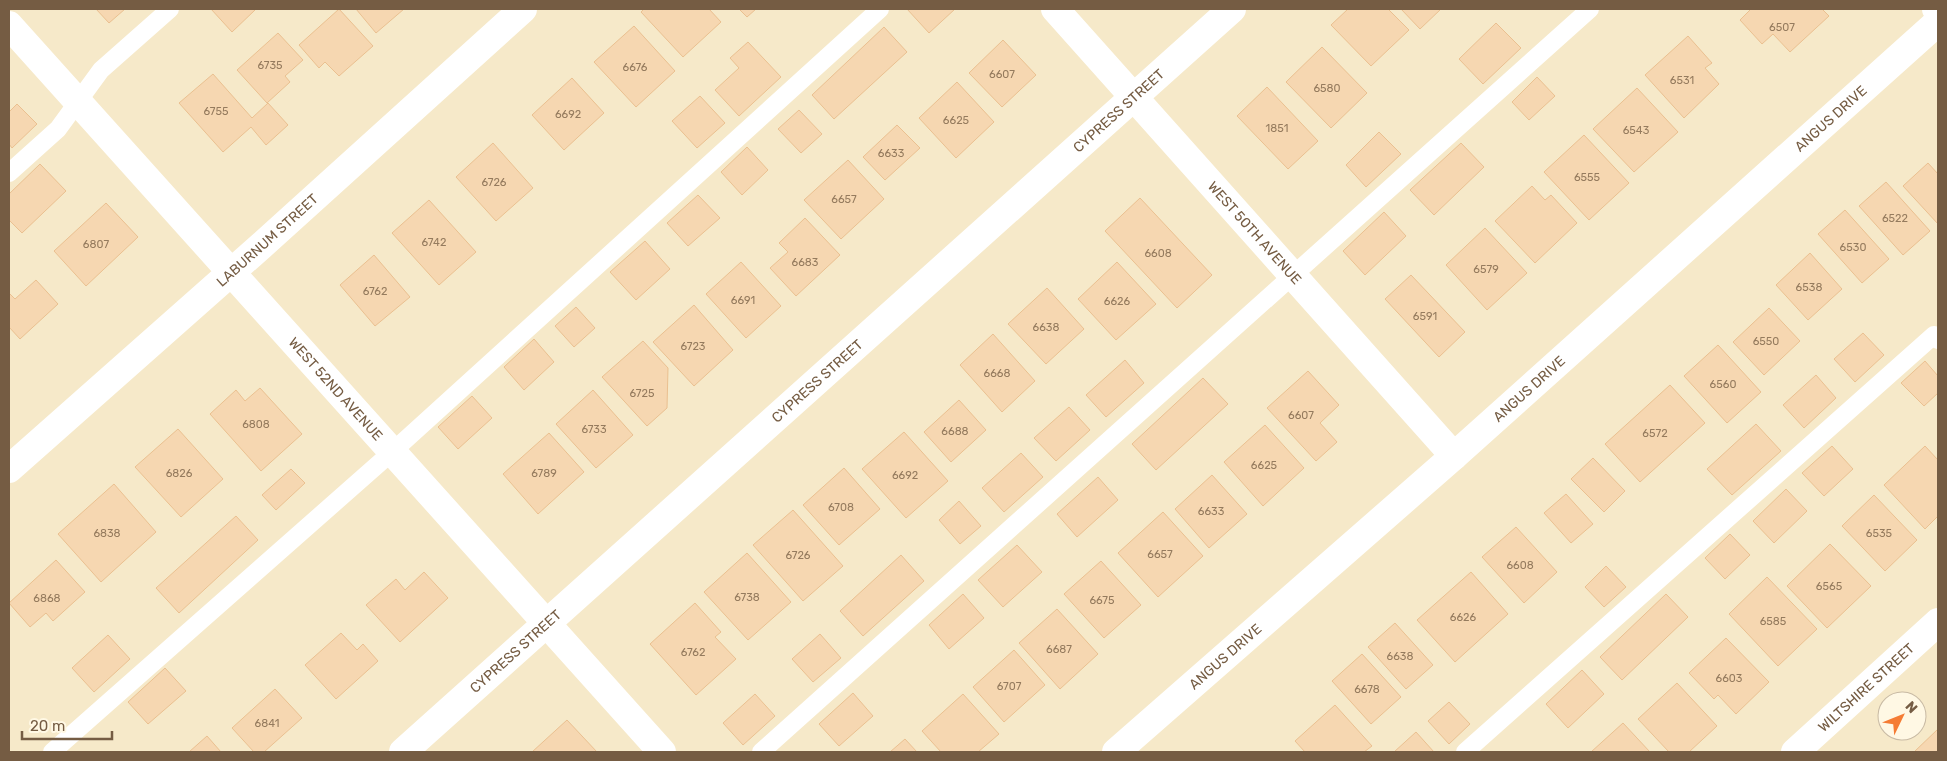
<svg xmlns="http://www.w3.org/2000/svg" width="1947" height="761" font-family="Rubik,sans-serif">
<rect width="100%" height="100%" fill="#fef6db"/>
<!-- residential -->
<path fill="#f6e9c9" fill-rule="evenodd" d="M9 9H1938V752H9ZM1887 701H1917V731H1887Z"/>
<!-- building -->
<g fill="#f6d7b1" stroke="#eac090">
<polygon points="96,9 125,9 109,23"/>
<polygon points="211,9 254,9 255,10 232,32"/>
<polygon points="339,9 373,46 339,76 325,62 319,68 299,45"/>
<polygon points="356,9 404,9 376,33"/>
<polygon points="644,9 709,9 721,22 683,57 641,12"/>
<polygon points="739,9 756,9 747,17"/>
<polygon points="907,9 955,9 929,33"/>
<polygon points="1348,9 1388,9 1409,30 1371,66 1331,25"/>
<polygon points="1401,9 1441,9 1420,29"/>
<polygon points="1751,9 1822,9 1829,16 1790,52 1773,34 1762,44 1740,20"/>
<polygon points="1496,23 1521,48 1483,84 1459,59"/>
<polygon points="634,26 675,71 636,107 594,62"/>
<polygon points="884,27 907,52 834,119 812,95"/>
<polygon points="278,33 303,60 285,76 290,82 267,103 237,70"/>
<polygon points="1688,36 1712,63 1705,68 1719,84 1684,118 1645,75"/>
<polygon points="1003,40 1036,75 1002,107 969,73"/>
<polygon points="748,42 781,77 739,116 715,90 739,68 730,58"/>
<polygon points="1322,47 1367,93 1331,128 1286,82"/>
<polygon points="213,74 252,118 268,103 288,125 266,145 251,127 223,152 179,103"/>
<polygon points="1537,77 1555,96 1529,120 1512,102"/>
<polygon points="572,78 604,113 564,150 532,115"/>
<polygon points="957,82 994,122 956,158 919,118"/>
<polygon points="1267,87 1318,141 1288,169 1237,116"/>
<polygon points="1637,88 1678,132 1634,172 1593,129"/>
<polygon points="700,96 725,123 697,148 672,121"/>
<polygon points="17,104 37,124 12,148 9,144 9,112"/>
<polygon points="799,110 822,134 801,153 778,129"/>
<polygon points="897,125 920,148 885,180 863,157"/>
<polygon points="1379,132 1401,154 1366,187 1346,165"/>
<polygon points="1584,135 1629,183 1589,220 1544,172"/>
<polygon points="493,143 533,188 496,221 456,177"/>
<polygon points="1461,143 1484,167 1434,215 1410,190"/>
<polygon points="747,147 768,170 742,195 721,172"/>
<polygon points="848,160 884,199 841,239 804,200"/>
<polygon points="1928,163 1938,174 1938,224 1903,186"/>
<polygon points="40,164 66,191 22,233 9,220 9,194"/>
<polygon points="1886,182 1930,231 1903,255 1859,206"/>
<polygon points="1532,186 1545,200 1551,195 1577,223 1535,263 1495,221"/>
<polygon points="698,195 720,218 688,246 667,223"/>
<polygon points="1140,198 1212,275 1177,308 1105,231"/>
<polygon points="429,200 476,252 439,285 392,233"/>
<polygon points="106,203 138,237 86,286 54,251"/>
<polygon points="1845,210 1889,259 1862,283 1818,234"/>
<polygon points="1384,212 1406,236 1365,275 1343,251"/>
<polygon points="805,218 840,255 796,296 770,268 788,252 779,243"/>
<polygon points="1485,228 1527,273 1487,310 1446,265"/>
<polygon points="645,241 670,269 636,300 610,272"/>
<polygon points="1810,253 1842,289 1808,320 1776,285"/>
<polygon points="374,255 410,297 375,326 340,285"/>
<polygon points="741,262 781,306 746,338 706,294"/>
<polygon points="1117,262 1156,304 1116,340 1078,299"/>
<polygon points="1411,275 1465,332 1439,357 1385,299"/>
<polygon points="36,280 58,304 20,339 9,327 9,293 15,299"/>
<polygon points="1047,288 1084,329 1046,364 1008,324"/>
<polygon points="694,305 733,350 694,386 653,342"/>
<polygon points="576,307 595,328 574,347 555,326"/>
<polygon points="1769,308 1800,341 1764,375 1733,342"/>
<polygon points="1863,333 1884,355 1855,382 1834,359"/>
<polygon points="993,334 1035,381 1002,412 960,365"/>
<polygon points="534,339 554,362 524,390 504,367"/>
<polygon points="643,341 668,368 667,408 647,426 602,377"/>
<polygon points="1718,345 1761,392 1727,423 1684,376"/>
<polygon points="1125,360 1144,383 1106,417 1086,395"/>
<polygon points="1925,361 1938,376 1938,393 1924,406 1901,383"/>
<polygon points="1308,371 1339,405 1320,423 1337,442 1316,461 1267,408"/>
<polygon points="1816,375 1836,398 1804,428 1783,405"/>
<polygon points="1203,378 1228,404 1156,470 1132,444"/>
<polygon points="1670,385 1705,423 1640,482 1605,444"/>
<polygon points="260,388 302,434 261,471 210,414 236,390 245,401"/>
<polygon points="593,390 633,435 596,468 556,424"/>
<polygon points="472,396 492,418 458,449 438,427"/>
<polygon points="959,400 986,430 951,462 924,432"/>
<polygon points="1069,407 1090,430 1056,461 1034,438"/>
<polygon points="1756,424 1781,451 1732,495 1707,469"/>
<polygon points="1265,425 1304,468 1263,506 1224,462"/>
<polygon points="178,429 223,479 181,517 135,467"/>
<polygon points="904,432 948,481 906,518 862,469"/>
<polygon points="549,433 584,472 538,514 503,474"/>
<polygon points="1832,446 1853,469 1824,496 1802,473"/>
<polygon points="1925,446 1938,460 1938,516 1925,529 1884,485"/>
<polygon points="1021,453 1043,477 1004,512 982,488"/>
<polygon points="1593,458 1625,491 1604,512 1571,479"/>
<polygon points="844,468 880,509 839,545 803,505"/>
<polygon points="291,469 305,483 276,510 262,495"/>
<polygon points="1212,475 1247,514 1209,548 1175,509"/>
<polygon points="1098,477 1118,500 1077,537 1057,514"/>
<polygon points="114,484 156,532 101,582 58,534"/>
<polygon points="1786,489 1807,511 1774,543 1753,521"/>
<polygon points="1566,494 1593,524 1571,543 1544,513"/>
<polygon points="1874,495 1917,540 1885,571 1842,526"/>
<polygon points="959,501 981,526 960,544 939,520"/>
<polygon points="793,510 843,566 803,601 753,545"/>
<polygon points="1163,512 1203,556 1158,597 1118,553"/>
<polygon points="236,516 258,540 179,613 156,588"/>
<polygon points="1516,527 1557,572 1524,603 1482,557"/>
<polygon points="1730,534 1750,555 1725,579 1705,558"/>
<polygon points="1830,544 1871,586 1827,628 1787,586"/>
<polygon points="1017,545 1042,572 1003,607 978,580"/>
<polygon points="747,553 791,602 748,640 704,592"/>
<polygon points="901,555 924,581 863,636 840,611"/>
<polygon points="56,560 85,592 53,621 46,613 30,627 9,603"/>
<polygon points="1101,561 1141,605 1104,638 1064,594"/>
<polygon points="1606,566 1626,587 1604,607 1585,587"/>
<polygon points="424,572 448,598 400,642 366,605 396,579 405,590"/>
<polygon points="1471,572 1508,614 1455,662 1417,620"/>
<polygon points="1767,577 1817,629 1778,666 1729,614"/>
<polygon points="963,594 984,618 949,649 929,625"/>
<polygon points="1666,594 1688,617 1622,680 1600,657"/>
<polygon points="695,603 721,632 715,637 736,659 696,695 650,644"/>
<polygon points="1057,609 1098,654 1060,689 1019,643"/>
<polygon points="1395,623 1433,665 1406,689 1368,647"/>
<polygon points="341,633 357,650 363,644 378,661 336,699 305,665"/>
<polygon points="820,634 841,658 813,682 792,659"/>
<polygon points="108,635 130,659 94,692 72,668"/>
<polygon points="1726,638 1769,682 1736,714 1718,695 1714,699 1689,673"/>
<polygon points="1014,650 1045,685 1004,722 973,687"/>
<polygon points="1362,654 1401,697 1371,724 1332,681"/>
<polygon points="165,668 186,691 148,724 128,702"/>
<polygon points="1582,670 1604,694 1568,728 1546,704"/>
<polygon points="1677,683 1717,726 1689,752 1669,752 1638,719"/>
<polygon points="275,689 302,718 264,752 254,752 232,728"/>
<polygon points="853,693 873,716 839,746 819,724"/>
<polygon points="755,694 775,716 743,745 723,723"/>
<polygon points="963,694 999,734 978,752 941,752 922,731"/>
<polygon points="1449,702 1470,724 1449,744 1428,721"/>
<polygon points="1335,705 1372,746 1364,752 1305,752 1295,741"/>
<polygon points="567,720 597,752 532,752"/>
<polygon points="1623,723 1650,752 1591,752"/>
<polygon points="1938,729 1938,752 1914,752"/>
<polygon points="1416,732 1434,752 1394,752"/>
<polygon points="207,736 221,752 189,752"/>
<polygon points="905,739 917,752 890,752"/>
</g>
<g fill="none" stroke-linecap="round" stroke-linejoin="round">
<!-- service -->
<g stroke="#fff" stroke-width="18">
<polyline points="9,173 58,129 101,70 170,9"/>
<polyline points="52,752 392,452 880,9"/>
<polyline points="761,752 1590,9"/>
<polyline points="1465,752 1934,335 1938,340"/>
</g>
<!-- minor -->
<g stroke="#fff" stroke-width="28">
<path id="s1" d="M1055 9 1454 456"/>
<path id="s2" d="M9 25 662 752"/>
<path id="s3" d="M9 469 261 246 523 9"/>
<path id="s4" d="M403 752 1232 9"/>
<path id="s5" d="M1116 752 1454 456 1938 22"/>
<path id="s6" d="M1795 752 1938 622"/>
</g>
<!-- tertiary -->
<polyline stroke="#fff" stroke-width="28" points="1936,9 1938,11"/>
</g>
<g text-anchor="middle" dominant-baseline="central" stroke-width="4" stroke-linejoin="round" paint-order="stroke">
<!-- number labels -->
<g font-size="11" fill="#957b5e">
<text x="1782" y="27">6507</text>
<text x="270" y="65">6735</text>
<text x="635" y="67">6676</text>
<text x="1002" y="74">6607</text>
<text x="1682" y="80">6531</text>
<text x="1327" y="88">6580</text>
<text x="216" y="111">6755</text>
<text x="568" y="114">6692</text>
<text x="956" y="120">6625</text>
<text x="1277" y="128">1851</text>
<text x="1636" y="130">6543</text>
<text x="891" y="153">6633</text>
<text x="1587" y="177">6555</text>
<text x="494" y="182">6726</text>
<text x="844" y="199">6657</text>
<text x="1895" y="218">6522</text>
<text x="434" y="242">6742</text>
<text x="96" y="244">6807</text>
<text x="1853" y="247">6530</text>
<text x="1158" y="253">6608</text>
<text x="805" y="262">6683</text>
<text x="1486" y="269">6579</text>
<text x="1809" y="287">6538</text>
<text x="375" y="291">6762</text>
<text x="743" y="300">6691</text>
<text x="1117" y="301">6626</text>
<text x="1425" y="316">6591</text>
<text x="1046" y="327">6638</text>
<text x="1766" y="341">6550</text>
<text x="693" y="346">6723</text>
<text x="997" y="373">6668</text>
<text x="1723" y="384">6560</text>
<text x="642" y="393">6725</text>
<text x="1301" y="415">6607</text>
<text x="256" y="424">6808</text>
<text x="594" y="429">6733</text>
<text x="955" y="431">6688</text>
<text x="1655" y="433">6572</text>
<text x="1264" y="465">6625</text>
<text x="179" y="473">6826</text>
<text x="544" y="473">6789</text>
<text x="905" y="475">6692</text>
<text x="841" y="507">6708</text>
<text x="1211" y="511">6633</text>
<text x="107" y="533">6838</text>
<text x="1879" y="533">6535</text>
<text x="1160" y="554">6657</text>
<text x="798" y="555">6726</text>
<text x="1520" y="565">6608</text>
<text x="1829" y="586">6565</text>
<text x="747" y="597">6738</text>
<text x="47" y="598">6868</text>
<text x="1102" y="600">6675</text>
<text x="1463" y="617">6626</text>
<text x="1773" y="621">6585</text>
<text x="1059" y="649">6687</text>
<text x="693" y="652">6762</text>
<text x="1400" y="656">6638</text>
<text x="1729" y="678">6603</text>
<text x="1009" y="686">6707</text>
<text x="1367" y="689">6678</text>
<text x="267" y="723">6841</text>
</g>
<!-- street labels -->
<g font-size="14" fill="#755c43" stroke="#fff8e4">
<text stroke="none"><textPath href="#s4" startOffset="961">CYPRESS STREET</textPath></text>
<text stroke="none"><textPath href="#s5" startOffset="955">ANGUS DRIVE</textPath></text>
<text stroke="none"><textPath href="#s1" startOffset="300">WEST 50TH AVENUE</textPath></text>
<text stroke="none"><textPath href="#s3" startOffset="345">LABURNUM STREET</textPath></text>
<text stroke="none"><textPath href="#s4" startOffset="556">CYPRESS STREET</textPath></text>
<text stroke="none"><textPath href="#s2" startOffset="489">WEST 52ND AVENUE</textPath></text>
<text stroke="none"><textPath href="#s5" startOffset="550">ANGUS DRIVE</textPath></text>
<text stroke="none"><textPath href="#s4" startOffset="151">CYPRESS STREET</textPath></text>
<text stroke="none"><textPath href="#s5" startOffset="145">ANGUS DRIVE</textPath></text>
<text stroke="none"><textPath href="#s6" startOffset="96">WILTSHIRE STREET</textPath></text>
</g>
</g>
<!-- border -->
<rect width="1947" height="761" fill="none" stroke="#755c43" stroke-width="20"/>
<!-- north arrow -->
<g transform="translate(1902 716) rotate(47)"><circle r="24" fill="#fff8e4" stroke="#c8baa4"/>
<path d="M0-4L9 19L0 12L-9 19Z" fill="#f57c34"/>
<text y="-8" font-size="14" font-weight="bold" text-anchor="middle" fill="#755c43">N</text>
</g>
<!-- scale -->
<path d="M22 731v8h90v-8" fill="none" stroke="#755c43" stroke-width="2.5"/>
<text x="30" y="731" font-size="15" fill="#755c43" stroke="#fff8e4" stroke-width="4" paint-order="stroke">20 m</text>
</svg>
